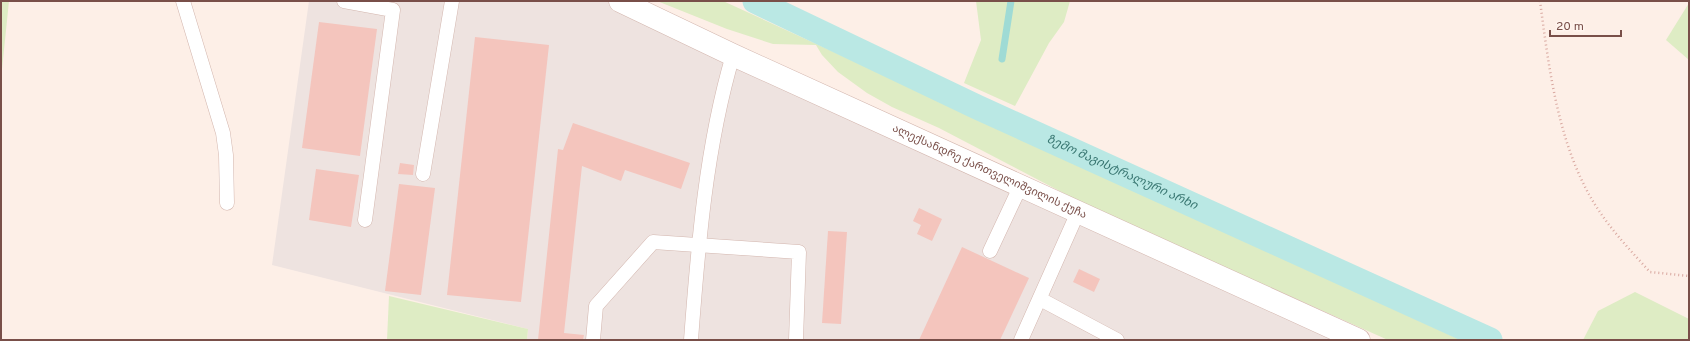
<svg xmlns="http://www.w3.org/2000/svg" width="1690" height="341" font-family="Overpass,'Noto Sans Georgian',sans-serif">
<rect width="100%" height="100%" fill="#fdefe7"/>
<!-- industrial -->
<polygon fill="#eee3e0" points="309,1 620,1 1359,340 527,340 528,329 272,265"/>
<!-- green -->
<g fill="#deecc4">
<polygon points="1,1 9,1 1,79"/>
<polygon points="657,1 723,1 1461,340 1388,340 1193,253 1073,198 939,128 892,107 867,93 838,72 822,55 816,45 773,44 727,29"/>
<polygon points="976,1 1070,1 1064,22 1049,43 1015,106 964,83 981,40"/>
<polygon points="1689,3 1689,60 1666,40"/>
<polygon points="1635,292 1689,319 1689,340 1583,340 1598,311"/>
<polygon points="389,296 528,329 527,340 387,340"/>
</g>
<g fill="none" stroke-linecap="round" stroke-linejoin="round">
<!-- stream -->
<polyline stroke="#9fdbd5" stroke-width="7" points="1002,59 1011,1"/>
<!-- canal -->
<path stroke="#bae8e4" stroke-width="25" id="s1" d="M755 1 977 107 1490 340"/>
</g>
<!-- building -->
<g fill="#f4c5bd">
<polygon points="319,22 377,29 360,156 302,148"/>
<polygon points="475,37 549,45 521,302 447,295"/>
<polygon points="573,123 690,163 681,189 625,170 621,181 582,166 564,333 584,335 583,340 538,340 558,149 563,150"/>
<polygon points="400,163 414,165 413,175 398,174"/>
<polygon points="316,169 359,175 351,227 309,220"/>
<polygon points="399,184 435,188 421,295 385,291"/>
<polygon points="919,208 942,219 932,241 917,234 921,225 913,221"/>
<polygon points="828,231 847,232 841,324 822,323"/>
<polygon points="962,247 1029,278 1000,340 919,340"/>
<polygon points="1079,269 1100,279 1094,292 1073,282"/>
</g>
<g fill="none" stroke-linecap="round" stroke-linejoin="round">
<!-- lane casing -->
<g stroke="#d3b6ae" stroke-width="15">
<g id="lane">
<polyline points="183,1 223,133 226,155 227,203"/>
<polyline points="344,1 393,10 365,220"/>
<polyline points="423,174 452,1"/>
<polyline points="990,251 1021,185"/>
<polyline points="1040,299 1117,340"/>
<polyline points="593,340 596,306 653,242 799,252 796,340"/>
<path d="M691 340C698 246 706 146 733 55"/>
<polyline points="1021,340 1078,212"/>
</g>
</g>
<!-- street casing -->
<g stroke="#d3b6ae" stroke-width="23">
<g id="street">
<path id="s2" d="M620 1 733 55 1359 340"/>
</g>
</g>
<!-- path -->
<path stroke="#d9a8a0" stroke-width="2.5" stroke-dasharray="1 3" stroke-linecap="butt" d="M1540 1C1549 69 1558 144 1594 203 1610 229 1630 250 1650 272L1689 276"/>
<!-- lane -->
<use href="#lane" stroke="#fff" stroke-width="14"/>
<!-- street -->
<use href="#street" stroke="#fff" stroke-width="22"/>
</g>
<g text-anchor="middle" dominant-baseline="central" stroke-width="4" stroke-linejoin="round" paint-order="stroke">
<!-- street labels -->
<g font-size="11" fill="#794f49" stroke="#fff4ee">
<text stroke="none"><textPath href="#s2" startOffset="407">ალექსანდრე ქართველიშვილის ქუჩა</textPath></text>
</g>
<!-- water labels -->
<g font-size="12" font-style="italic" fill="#397772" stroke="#fff4ee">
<text stroke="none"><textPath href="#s1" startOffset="405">ზემო მაგისტრალური არხი</textPath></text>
</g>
</g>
<!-- border -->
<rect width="1690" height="341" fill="none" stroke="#794f49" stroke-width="4"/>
<!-- scale -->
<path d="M1550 30v6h71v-6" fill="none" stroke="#794f49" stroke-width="2"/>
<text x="1556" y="30" font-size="12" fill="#794f49" stroke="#fff4ee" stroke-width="3" paint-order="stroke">20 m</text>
</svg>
